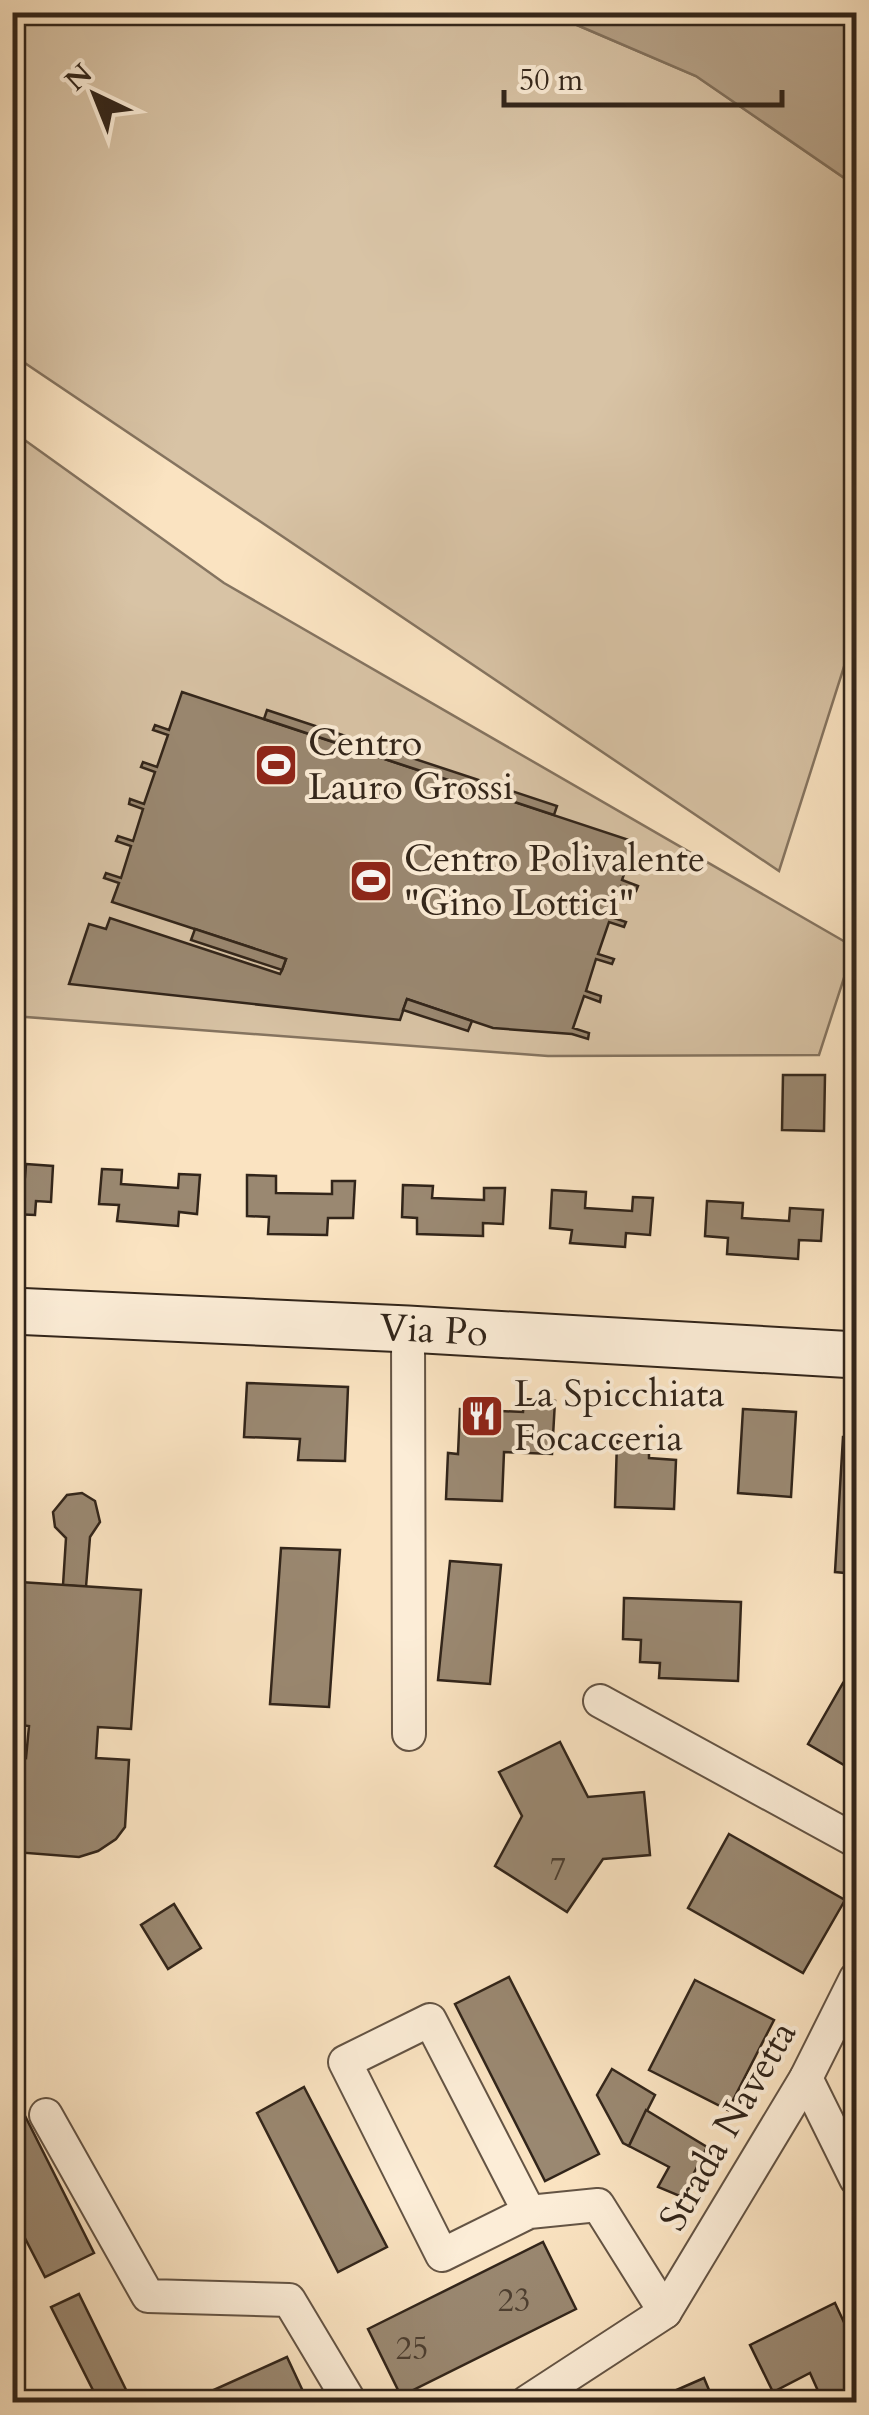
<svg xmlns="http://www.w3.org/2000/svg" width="869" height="2415" font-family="Cardo,serif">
<rect width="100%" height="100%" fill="#fae3c1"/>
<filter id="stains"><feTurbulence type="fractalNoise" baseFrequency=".002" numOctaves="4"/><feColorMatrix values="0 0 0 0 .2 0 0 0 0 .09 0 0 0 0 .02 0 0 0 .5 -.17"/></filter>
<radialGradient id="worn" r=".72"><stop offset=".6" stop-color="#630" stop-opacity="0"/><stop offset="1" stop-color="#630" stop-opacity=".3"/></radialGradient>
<!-- green -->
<g fill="#d8c3a5" stroke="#857460" stroke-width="2.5">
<polygon points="12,13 549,13 696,76 856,186 856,629 779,871 13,355"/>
<polygon points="12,431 224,583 854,947 819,1055 548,1056 13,1016"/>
</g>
<!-- water -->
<polygon fill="#b6a288" stroke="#81705c" stroke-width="2.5" points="549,13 856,13 856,186 696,76"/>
<!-- building -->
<g fill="#9a8871" stroke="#32251a" stroke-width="2.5">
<polygon points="182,692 635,842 622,880 638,886 636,891 621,886 611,917 626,922 624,927 609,922 598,954 614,959 612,964 596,959 586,991 601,996 600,1002 584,996 573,1028 589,1033 588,1039 572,1034 493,1028 407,999 400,1020 69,984 89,924 106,929 110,918 280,974 282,970 286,959 112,902 119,883 104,878 106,873 121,878 131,846 116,841 118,836 133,841 143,809 129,804 130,799 144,804 155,772 141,767 143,762 157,767 168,735 153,730 155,725 169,730"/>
<polygon points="267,710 557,806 554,815 264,719"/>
<polygon points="195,929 286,959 282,970 191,940"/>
<polygon points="407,999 472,1021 468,1031 403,1010"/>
<polygon points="783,1075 825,1075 824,1131 782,1130"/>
<polygon points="26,1164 53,1166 51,1202 36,1201 35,1215 12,1214 12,1176 25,1177"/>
<polygon points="102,1169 122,1170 121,1184 178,1188 179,1174 200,1175 197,1214 179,1212 178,1226 117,1221 119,1205 99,1204"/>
<polygon points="247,1175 276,1176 276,1193 332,1194 332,1181 355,1181 353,1218 328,1218 327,1235 268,1234 269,1217 247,1216"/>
<polygon points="403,1185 433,1186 432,1198 484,1200 484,1188 505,1188 503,1224 483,1223 483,1236 417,1234 417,1218 402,1217"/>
<polygon points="552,1190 586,1192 585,1208 632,1211 633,1197 653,1198 650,1235 626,1233 625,1247 570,1243 572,1230 550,1228"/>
<polygon points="707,1201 743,1203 742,1218 789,1221 790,1208 823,1210 821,1241 799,1240 798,1259 727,1254 728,1238 705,1236"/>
<polygon points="247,1383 348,1387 345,1461 298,1460 300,1439 244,1437"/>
<polygon points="524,1399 555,1401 552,1454 504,1452 502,1501 446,1499 448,1453 458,1454 460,1409 523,1412"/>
<polygon points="743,1409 796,1412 791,1497 738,1493"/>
<polygon points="843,1437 856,1438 856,1574 835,1572"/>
<polygon points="617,1441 649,1442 649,1458 676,1460 674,1509 615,1507"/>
<polygon points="82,1493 95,1501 100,1522 90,1537 86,1587 63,1585 66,1538 55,1527 53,1512 67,1495"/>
<polygon points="281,1548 340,1550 329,1707 270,1704"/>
<polygon points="450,1561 501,1565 490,1684 438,1680"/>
<polygon points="20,1582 141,1590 131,1729 98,1727 96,1758 129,1760 125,1827 116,1839 98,1851 79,1857 15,1852 13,1879 12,1756 26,1758 29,1726 12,1724"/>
<polygon points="624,1598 741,1602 738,1681 659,1678 660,1663 640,1662 641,1640 623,1639"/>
<polygon points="843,1683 856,1691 856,1772 808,1744"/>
<polygon points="560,1742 588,1797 644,1792 650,1855 603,1859 567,1912 495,1866 522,1816 499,1772"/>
<polygon points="729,1834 845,1900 803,1973 688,1908"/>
<polygon points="174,1904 201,1948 168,1969 141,1925"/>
<polygon points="509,1977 599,2154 545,2181 455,2004"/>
<polygon points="695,1980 774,2020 728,2110 649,2070"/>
<polygon points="612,2069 655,2095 629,2146 623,2143 597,2095"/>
<polygon points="304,2087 387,2247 338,2272 257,2113"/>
<polygon points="15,2096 94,2253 45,2277 12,2213"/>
<polygon points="646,2110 707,2147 682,2197 658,2187 669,2167 629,2146"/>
<polygon points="543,2242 576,2309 401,2396 368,2329"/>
<polygon points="79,2294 132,2402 99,2402 51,2307"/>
<polygon points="835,2303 856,2348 856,2402 823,2402 810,2373 773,2392 750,2345"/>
<polygon points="287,2357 308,2402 187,2402"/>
<polygon points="18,2377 28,2402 12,2402 12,2380"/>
<polygon points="704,2378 714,2402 649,2402"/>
</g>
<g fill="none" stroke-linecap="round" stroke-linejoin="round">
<!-- street casing -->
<g stroke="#645444" stroke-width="36">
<g id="street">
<polyline points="408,1329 409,1734"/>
<polyline points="600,1701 856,1841"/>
<polyline points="806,2078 856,2179"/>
<polyline points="46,2115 148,2296 289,2300 350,2402"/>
<polyline points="529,2212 430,2020 345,2062 442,2255 529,2212 598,2205 665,2312"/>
<polyline points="527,2402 665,2312 806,2078 856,1978"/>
</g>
</g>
<!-- secondary casing -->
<g stroke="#32251a" stroke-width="49">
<g id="secondary">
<path id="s1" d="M12 1311 408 1329 856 1355"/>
</g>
</g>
<!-- street -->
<use href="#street" stroke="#fcedd7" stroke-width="32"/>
<!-- secondary -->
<use href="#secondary" stroke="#fcedd7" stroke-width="45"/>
</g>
<!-- icons -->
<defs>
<g id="stadium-square" transform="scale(2.25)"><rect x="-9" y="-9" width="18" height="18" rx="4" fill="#8f2418" stroke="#fcedd7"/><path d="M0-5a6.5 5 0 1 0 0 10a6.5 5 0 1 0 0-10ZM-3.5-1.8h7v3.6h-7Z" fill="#fff"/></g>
<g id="restaurant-square" transform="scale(2.25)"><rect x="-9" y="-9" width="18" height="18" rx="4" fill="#8f2418" stroke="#fcedd7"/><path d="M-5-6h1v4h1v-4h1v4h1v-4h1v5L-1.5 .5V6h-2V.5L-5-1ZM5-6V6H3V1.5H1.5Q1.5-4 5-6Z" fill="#fff"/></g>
</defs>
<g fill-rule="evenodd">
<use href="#stadium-square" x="276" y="765"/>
<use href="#stadium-square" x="371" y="881"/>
<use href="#restaurant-square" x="482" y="1416"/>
</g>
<g text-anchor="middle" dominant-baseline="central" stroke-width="8" stroke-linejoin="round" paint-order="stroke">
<!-- number labels -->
<g font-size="32" fill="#4c3e30">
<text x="558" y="1870">7</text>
<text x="514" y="2301">23</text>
<text x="412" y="2349">25</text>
</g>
<!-- poi labels -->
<g font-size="38" fill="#32251a" stroke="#fcedd7" text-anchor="start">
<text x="308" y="743">Centro<tspan x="308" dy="44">Lauro Grossi</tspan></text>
<text x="404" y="859">Centro Polivalente<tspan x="404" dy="44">"Gino Lottici"</tspan></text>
<text x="514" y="1394">La Spicchiata<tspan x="514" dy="44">Focacceria</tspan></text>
</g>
<!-- street labels -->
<g font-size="38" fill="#32251a" stroke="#fcedd7">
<text stroke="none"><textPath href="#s1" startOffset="422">Via Po</textPath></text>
<text transform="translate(728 2126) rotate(-60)">Strada Navetta</text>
</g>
</g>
<!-- margin -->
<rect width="869" height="2415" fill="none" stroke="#fae3c1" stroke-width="50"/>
<rect x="15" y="15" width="839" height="2385" fill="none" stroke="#32251a" stroke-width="5"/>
<rect x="25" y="25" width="819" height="2365" fill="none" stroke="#32251a" stroke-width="2.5"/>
<!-- north arrow -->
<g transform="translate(95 95) rotate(317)" stroke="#fcedd7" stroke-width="8" paint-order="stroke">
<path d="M0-8L18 38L0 25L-18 38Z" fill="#32251a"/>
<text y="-15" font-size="28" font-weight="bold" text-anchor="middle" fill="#32251a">N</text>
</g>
<!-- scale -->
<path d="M504 90v15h278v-15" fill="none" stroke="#32251a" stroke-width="5"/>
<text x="519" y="90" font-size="30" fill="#32251a" stroke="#fcedd7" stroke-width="8" paint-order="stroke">50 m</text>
<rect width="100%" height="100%" filter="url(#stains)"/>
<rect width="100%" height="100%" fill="url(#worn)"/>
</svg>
